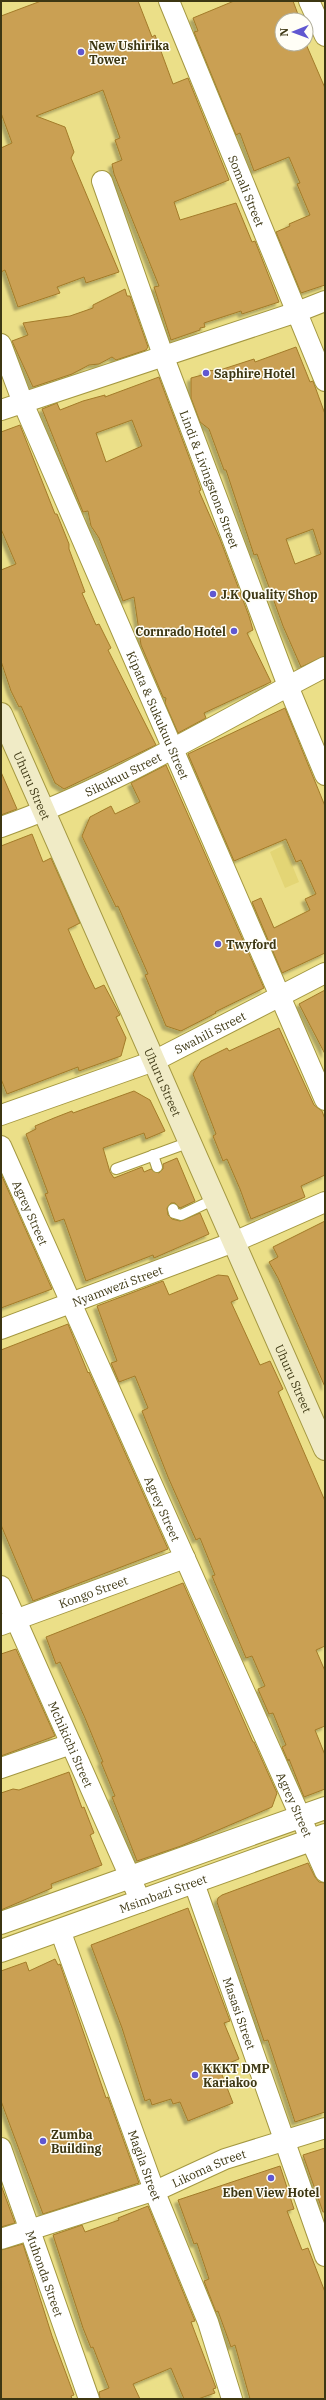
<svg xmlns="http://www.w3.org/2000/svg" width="326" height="2400" font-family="'IBM Plex Serif',serif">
<defs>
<filter id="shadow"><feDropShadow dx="-3.5" dy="3.5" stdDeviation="1" flood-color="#0004"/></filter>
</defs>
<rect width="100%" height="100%" fill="#ebdf88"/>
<!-- built -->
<polygon fill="#e3d575" points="284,845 299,882 285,888 270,852"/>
<!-- building -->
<g fill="#caa052" stroke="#a37b29" fill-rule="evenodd" filter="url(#shadow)">
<polygon points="41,1 138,1 152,37 155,35 173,84 188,78 229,180 174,202 180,220 236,203 252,242 255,241 279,302 242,314 241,311 204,323 205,327 200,328 200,330 171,340 154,287 159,286 114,174 112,164 122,160 115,140 120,138 103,90 36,116 65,127 74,152 71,158 119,272 86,283 84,277 57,287 60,293 18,307 5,270 1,272 1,148 12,143 1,113 1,16"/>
<polygon points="234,1 293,1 299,17 294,20 282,20 282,44 306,44 325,88 325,285 301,293 276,232 290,226 289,224 310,215 297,184 300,183 289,157 254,171 240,133 236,135 194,32 198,31 193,18"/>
<polygon points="125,289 127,296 130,296 148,347 146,350 116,360 112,357 99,364 89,365 72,374 33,387 12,341 28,335 23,323 70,316 93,308 93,305"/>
<path d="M296 347 310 382 313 381 325 414V656L301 667 283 626 257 554 254 555 226 470H224L209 429 200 422 191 398V378L202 375 204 371 220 370 254 359 255 362ZM313 529 321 554 295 564 286 539Z"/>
<path d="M159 377 195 473 201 490 199 491 220 539 249 616 253 630 247 633 271 682 204 713 206 718 178 733 165 703 166 698 163 697 141 645 134 597 123 601 99 538 91 526 88 511 83 512 42 409 57 403 60 410 83 401 105 395V397ZM132 420 142 446 106 462 96 433Z"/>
<polygon points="20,425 55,514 57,514 69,544 69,549 85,592 82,593 96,625 99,624 111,648 108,650 156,745 64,789 55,783 21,706 19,707 11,691 1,661 1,570 16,564 1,529 1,432"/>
<polygon points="285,708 325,806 325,953 282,973 252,902 261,898 274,928 310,910 305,899 316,894 301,860 296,862 286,839 234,861 188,754"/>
<polygon points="166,765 264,988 215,1012 216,1013 181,1031 166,1026 145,975 148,974 118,906 116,907 82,836 90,817 111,806 115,814 140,802 131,783"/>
<polygon points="1,772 17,809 1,815"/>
<polygon points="32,834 43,862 51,858 80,923 68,929 85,968 95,989 104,985 120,1015 116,1017 126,1038 121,1056 79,1071 78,1067 7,1094 1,1079 1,846"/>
<polygon points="325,990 325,1054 299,1004"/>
<polygon points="279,1028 314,1105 322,1111 325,1119 325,1175 301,1186 305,1197 251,1219 240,1189 227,1159 223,1161 213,1136 216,1134 193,1074 201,1061 227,1048 229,1051"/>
<polygon points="134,1091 150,1100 165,1131 146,1139 144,1133 103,1148 110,1172 114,1178 142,1167 144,1172 151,1169 159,1173 163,1169 163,1164 177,1158 195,1201 180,1208 175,1203 171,1203 167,1208 168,1215 172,1219 180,1221 200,1213 209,1234 154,1258 153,1255 86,1281 64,1219 55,1222 45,1194 48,1193 26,1134 36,1129 35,1126 54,1118 72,1111 73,1113"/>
<polygon points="1,1174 52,1289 1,1308"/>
<polygon points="325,1221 325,1387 278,1278 269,1262 278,1257 273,1247"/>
<polygon points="218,1275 228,1276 238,1299 231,1302 260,1365 270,1361 283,1389 278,1392 325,1501 325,1646 316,1650 325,1671 325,1726 315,1730 325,1755 325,1789 304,1797 289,1759 288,1761 282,1747 286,1745 273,1713 269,1714 258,1689 265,1686 252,1656 246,1658 212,1576 215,1575 200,1538 196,1540 168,1477 142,1411 148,1408 135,1376 119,1382 111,1363 117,1361 97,1306 163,1281 169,1295"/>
<polygon points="68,1324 88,1373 89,1372 168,1549 33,1601 1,1525 1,1350"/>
<polygon points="183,1583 253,1742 254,1742 277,1793 272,1807 181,1846 137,1861 112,1797 115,1796 101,1762 103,1762 85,1718 60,1662 56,1664 46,1637"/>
<polygon points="16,1649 55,1736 1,1756 1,1654"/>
<polygon points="69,1772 82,1808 84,1807 94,1833 90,1835 102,1865 51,1884 52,1888 1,1910 1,1793 13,1789 19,1790"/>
<polygon points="308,1863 315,1877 319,1882 325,1883 325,2112 295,2122 268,2040 264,2041 217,1902 218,1898 222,1895"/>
<polygon points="188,1908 230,2021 224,2023 239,2059 219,2067 233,2103 188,2121 180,2102 173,2104 171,2099 152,2105 150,2099 145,2101 122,2028 91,1945"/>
<polygon points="55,1959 58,1965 60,1964 106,2098 108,2097 139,2183 43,2214 1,2101 1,1971 26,1962 29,1971"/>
<polygon points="325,2148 325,2212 323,2212 303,2155"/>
<polygon points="280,2166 294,2209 287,2211 302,2250 308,2248 325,2292 325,2399 250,2399 235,2345 231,2347 218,2311 216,2312 204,2281 209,2279 197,2243 194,2244 178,2200"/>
<polygon points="1,2185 15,2223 1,2227"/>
<polygon points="148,2206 195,2321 191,2322 216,2388 213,2389 215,2393 198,2399 184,2399 171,2368 133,2384 140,2399 100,2399 99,2392 109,2388 93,2347 91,2348 83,2328 53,2235 82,2225 85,2232 119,2220 118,2218"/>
<polygon points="23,2244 52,2336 74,2395 71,2396 72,2399 1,2399 1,2250"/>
</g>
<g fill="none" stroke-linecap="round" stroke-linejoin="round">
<!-- service casing -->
<g stroke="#a49841" stroke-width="12">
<g id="service">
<polyline points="153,1155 157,1167"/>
<polyline points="116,1169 190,1142"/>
<polyline points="173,1209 174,1213 181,1215 215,1199"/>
</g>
</g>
<!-- minor casing -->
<g stroke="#a49841" stroke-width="22">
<g id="minor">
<path id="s1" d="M169 1 325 381"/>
<polyline points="309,1 325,36"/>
<path id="s2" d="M102 181 163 355 288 686 325 775"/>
<path id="s3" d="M1 344 23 403 325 1100"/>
<polyline points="1,410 297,312 325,301"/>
<path id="s4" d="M1 827C115 787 218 722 325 667"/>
<path id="s5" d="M1 1115 154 1061 325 973"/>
<path id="s6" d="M1 1146 325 1872"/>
<path id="s7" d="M1 1329 234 1242 325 1202"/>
<path id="s8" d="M1 1586 141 1902"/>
<path id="s9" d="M1 1625 185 1558"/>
<polyline points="1,1768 71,1744"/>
<path id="s10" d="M194 1883 325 2256"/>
<path id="s11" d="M60 1930 154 2190 208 2322 232 2399"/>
<path id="s12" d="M1 2148 89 2399"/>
<path id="s13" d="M1 2239 162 2188 225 2159 325 2128"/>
</g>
</g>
<!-- tertiary casing -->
<g stroke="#a49841" stroke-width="24">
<g id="tertiary">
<polyline points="1,1923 325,1808"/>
<path id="s14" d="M1 1951 325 1835"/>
</g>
</g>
<!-- secondary casing -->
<g stroke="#a49841" stroke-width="24">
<g id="secondary">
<path id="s15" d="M1 714 325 1449"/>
</g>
</g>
<!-- service -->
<use href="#service" stroke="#fff" stroke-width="10"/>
<!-- minor -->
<use href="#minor" stroke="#fff" stroke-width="20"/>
<!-- tertiary -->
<use href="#tertiary" stroke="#fff" stroke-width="22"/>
<!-- secondary -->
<use href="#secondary" stroke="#f0ebc6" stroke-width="22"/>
</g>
<!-- markers -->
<g fill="#6057d0" stroke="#fffef6" stroke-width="1.5">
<circle cx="81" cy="52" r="4"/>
<circle cx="206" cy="373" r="4"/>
<circle cx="213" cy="594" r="4"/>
<circle cx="234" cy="631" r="4"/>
<circle cx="218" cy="944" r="4"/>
<circle cx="195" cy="2075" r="4"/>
<circle cx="43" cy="2141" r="4"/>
<circle cx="271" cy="2178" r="4"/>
</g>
<g text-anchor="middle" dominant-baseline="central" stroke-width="3" stroke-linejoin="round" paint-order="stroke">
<!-- poi labels -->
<g font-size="12" font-weight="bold" fill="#3d3713" stroke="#fffef6" text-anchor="start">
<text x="89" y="45">New Ushirika<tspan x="89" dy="14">Tower</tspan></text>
<text x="214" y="373">Saphire Hotel</text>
<text x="221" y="594">J.K Quality Shop</text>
<text x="226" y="631" text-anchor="end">Cornrado Hotel</text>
<text x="226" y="944">Twyford</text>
<text x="203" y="2068">KKKT DMP<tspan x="203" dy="14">Kariakoo</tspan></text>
<text x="51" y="2134">Zumba<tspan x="51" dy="14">Building</tspan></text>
<text x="271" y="2192" text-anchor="middle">Eben View Hotel</text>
</g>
<!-- street labels -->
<g font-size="12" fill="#3d3713" stroke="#fffef6">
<text stroke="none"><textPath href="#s1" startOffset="205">Somali Street</textPath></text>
<text stroke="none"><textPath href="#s2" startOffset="317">Lindi &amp; Livingstone Street</textPath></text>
<text stroke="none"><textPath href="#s3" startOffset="403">Kipata &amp; Sukukuu Street</textPath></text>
<text stroke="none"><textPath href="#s4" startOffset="133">Sikukuu Street</textPath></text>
<text stroke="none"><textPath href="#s15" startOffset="78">Uhuru Street</textPath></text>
<text stroke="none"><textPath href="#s5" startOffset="225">Swahili Street</textPath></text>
<text stroke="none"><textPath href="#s15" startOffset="402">Uhuru Street</textPath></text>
<text stroke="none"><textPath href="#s6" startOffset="73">Agrey Street</textPath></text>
<text stroke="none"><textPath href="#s7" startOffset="124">Nyamwezi Street</textPath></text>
<text stroke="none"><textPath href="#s15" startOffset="726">Uhuru Street</textPath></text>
<text stroke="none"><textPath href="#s6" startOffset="397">Agrey Street</textPath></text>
<text stroke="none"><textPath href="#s9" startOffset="98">Kongo Street</textPath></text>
<text stroke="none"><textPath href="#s8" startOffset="173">Mchikichi Street</textPath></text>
<text stroke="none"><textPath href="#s6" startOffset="721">Agrey Street</textPath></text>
<text stroke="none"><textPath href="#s14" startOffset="172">Msimbazi Street</textPath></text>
<text stroke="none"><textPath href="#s10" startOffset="138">Masasi Street</textPath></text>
<text stroke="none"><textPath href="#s11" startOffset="250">Magila Street</textPath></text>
<text stroke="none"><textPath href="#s13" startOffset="220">Likoma Street</textPath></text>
<text stroke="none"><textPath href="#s12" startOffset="133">Muhonda Street</textPath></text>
</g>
</g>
<!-- border -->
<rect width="326" height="2400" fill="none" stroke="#3d3713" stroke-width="4"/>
<!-- north arrow -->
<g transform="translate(294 32) rotate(269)"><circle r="19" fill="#fffef6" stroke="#b1ae9b"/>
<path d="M0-3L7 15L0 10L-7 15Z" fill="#6057d0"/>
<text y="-6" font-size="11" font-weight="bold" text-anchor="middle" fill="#3d3713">N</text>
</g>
</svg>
